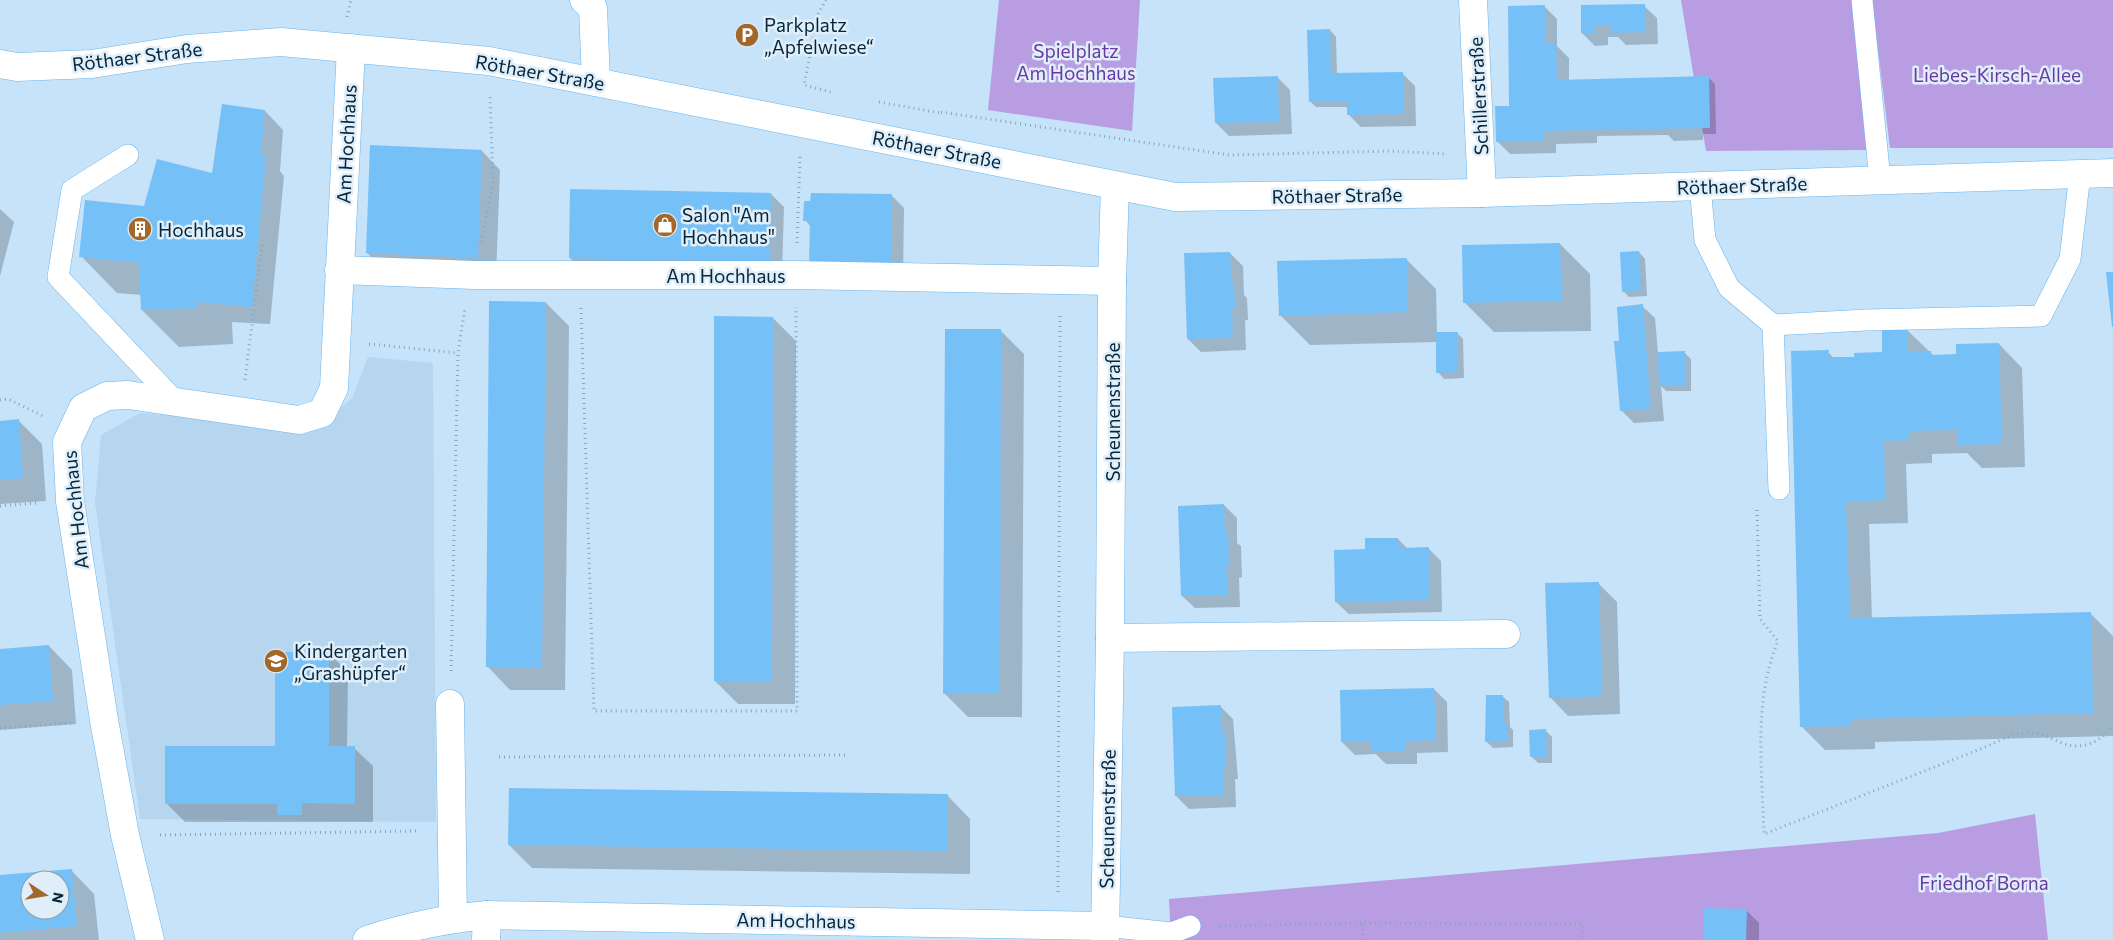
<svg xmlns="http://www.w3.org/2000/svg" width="2113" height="940" font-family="Commissioner,sans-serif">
<rect width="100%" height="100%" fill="#c6e3fa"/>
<!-- built -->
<polygon fill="#b6d5ee" points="368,357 433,363 436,822 140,819 95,503 101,435 140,413 319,428 352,398"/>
<!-- green -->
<g fill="#b89de3">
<polygon points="999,0 1140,0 1132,131 988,110"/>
<polygon points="1681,0 1852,0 1874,150 1706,151"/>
<polygon points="1872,0 2113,0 2113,148 1890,148"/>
<polygon points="2035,814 2048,940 1171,940 1169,899 1938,833"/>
</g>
<!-- shadow -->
<g fill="#0003" fill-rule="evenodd">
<polygon points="1544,6 1557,19 1557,46 1569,58 1569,81 1709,78 1715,84 1716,134 1703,134 1703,140 1674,141 1668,135 1597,136 1597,143 1556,144 1556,153 1510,154 1497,141 1511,107"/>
<polygon points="1582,6 1644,6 1657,18 1658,44 1626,45 1618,37 1608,37 1608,45 1595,46 1582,33"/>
<polygon points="1330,30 1336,37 1337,74 1402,73 1415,86 1416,126 1361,127 1348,114 1348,107 1316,107 1310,101"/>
<polygon points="1277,77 1290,90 1292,134 1229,136 1216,123"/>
<polygon points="265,111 283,130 280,171 284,176 270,324 232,322 233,344 179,347 142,310 142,295 117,293 81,256 145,207 213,175"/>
<polygon points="482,151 500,170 496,276 386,271 367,253"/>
<polygon points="771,194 784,207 782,274 588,276 570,258"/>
<polygon points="891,195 904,208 903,277 811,227 805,220"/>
<polygon points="0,209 14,222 0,276"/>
<polygon points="1560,244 1590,274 1591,331 1494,332 1464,302"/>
<polygon points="1639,252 1645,259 1647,296 1629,297 1623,291"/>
<polygon points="1230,253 1243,266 1244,295 1247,298 1248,320 1245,320 1246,350 1201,352 1188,339"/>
<polygon points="1406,259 1436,289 1437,333 1457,333 1463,339 1464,378 1444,379 1438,372 1437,342 1310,345 1280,315"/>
<polygon points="546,303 569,326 565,690 510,690 487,666"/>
<polygon points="1642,306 1655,318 1658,353 1685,353 1691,359 1691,391 1666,391 1661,386 1664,421 1634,423 1621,410 1621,342"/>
<polygon points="773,318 796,341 795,704 738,704 715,681"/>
<polygon points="1907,330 1934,356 1958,355 1999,344 2022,368 2025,467 1982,468 1967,453 1932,454 1932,463 1906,464 1908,523 1869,524 1872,619 2090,613 2113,636 2113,736 1875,742 1875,749 1825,750 1802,727 1828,352 1835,359 1855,358 1883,353"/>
<polygon points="1001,331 1024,354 1022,717 968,717 945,694"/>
<polygon points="19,421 42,444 46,501 0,504 0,422"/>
<polygon points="1224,505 1237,518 1237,543 1241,546 1242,577 1239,578 1240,607 1195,608 1182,596"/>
<polygon points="1398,539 1408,549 1428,548 1441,561 1442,612 1349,614 1336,602 1367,550"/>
<polygon points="1598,583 1617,602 1620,714 1568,716 1550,697"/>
<polygon points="49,646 72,670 76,724 0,730 0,650"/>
<polygon points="329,653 348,672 347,748 354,748 373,766 373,822 185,822 166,803 276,748"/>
<polygon points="1434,689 1447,702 1448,752 1417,753 1417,764 1386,764 1376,754 1355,755 1342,742"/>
<polygon points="1502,696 1509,702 1510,727 1513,730 1513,747 1493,748 1487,742"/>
<polygon points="1220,706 1233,719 1238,779 1235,779 1236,807 1189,809 1176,796"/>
<polygon points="1546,731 1552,737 1552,763 1538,763 1532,757"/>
<polygon points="947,795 970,819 970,874 532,868 509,845"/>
<path d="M71 870 94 894 99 940H0V877ZM30 880H60V910H30Z"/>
<polygon points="1746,910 1759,923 1759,940 1704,940"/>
</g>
<!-- building -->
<g fill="#76c0f8" fill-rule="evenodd">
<polygon points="1645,4 1646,32 1612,33 1612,25 1595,25 1596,33 1581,33 1581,5"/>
<polygon points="1545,5 1545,44 1556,44 1557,80 1709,76 1710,128 1544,131 1544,141 1496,142 1495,106 1509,106 1508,6"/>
<polygon points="1330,29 1331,73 1403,72 1403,114 1347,115 1347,101 1309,102 1307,30"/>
<polygon points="1278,76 1279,122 1215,123 1213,78"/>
<polygon points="222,104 265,110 261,155 266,156 252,307 197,302 197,308 141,310 139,263 79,257 85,200 144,206 157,159 212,173"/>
<polygon points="370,145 482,150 478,258 366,253"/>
<polygon points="570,189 771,193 770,262 569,258"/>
<polygon points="811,193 892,194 891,265 809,264 810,221 803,221 804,201 810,201"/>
<polygon points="1560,243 1562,301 1463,303 1462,245"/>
<polygon points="1639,251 1641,290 1622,292 1620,252"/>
<polygon points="1230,252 1232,284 1234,283 1235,307 1232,307 1233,338 1187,339 1184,253"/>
<polygon points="1407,258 1408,312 1279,316 1277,261"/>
<polygon points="2106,272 2113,272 2113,327 2112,327"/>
<polygon points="489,301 546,302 542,667 486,667"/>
<polygon points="1643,304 1651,408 1620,411 1614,341 1619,341 1617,307"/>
<polygon points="714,316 773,317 772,682 714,681"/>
<polygon points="945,329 1001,329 1000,694 943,694"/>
<polygon points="1882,329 1907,329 1908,351 1931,351 1931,355 1956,354 1956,344 1999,343 2002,444 1957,445 1957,430 1909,431 1909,440 1884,441 1885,500 1846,502 1850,618 2091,612 2093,713 1852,719 1852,726 1800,727 1791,351 1829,350 1828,357 1854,357 1854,353 1882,352"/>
<polygon points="1436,332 1458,332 1458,372 1436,373"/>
<polygon points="1685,351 1686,385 1659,385 1658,352"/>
<polygon points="19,419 23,478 0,480 0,421"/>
<polygon points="1224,504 1225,532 1228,532 1229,565 1226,565 1228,595 1181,596 1178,506"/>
<polygon points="1365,538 1398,538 1399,548 1429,547 1430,600 1335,602 1334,550 1365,549"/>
<polygon points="1599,582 1602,696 1549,698 1545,583"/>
<polygon points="49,645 53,701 0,705 0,649"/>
<polygon points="275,652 329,652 329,746 355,746 355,804 302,803 302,815 277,815 277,804 165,804 165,746 275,746"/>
<polygon points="1434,688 1436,740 1405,741 1405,751 1372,752 1372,742 1341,742 1340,690"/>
<polygon points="1486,695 1503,695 1504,723 1507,723 1507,741 1485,742"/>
<polygon points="1221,705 1222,734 1225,734 1226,766 1223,766 1224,795 1175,796 1172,707"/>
<polygon points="1546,729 1547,757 1530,757 1529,730"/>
<polygon points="509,788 948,794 947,851 508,845"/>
<path d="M72 869 77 926 0 933V875ZM30 880H60V910H30Z"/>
<polygon points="1704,908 1747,909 1746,940 1703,940"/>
</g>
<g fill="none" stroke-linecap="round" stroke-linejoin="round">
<!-- lane casing -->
<g stroke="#6ab4ea" stroke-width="22">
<g id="lane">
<polyline points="1862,0 1880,180"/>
<polyline points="128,155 72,190 58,277 176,402"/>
<polyline points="1700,186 1705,240 1729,288 1773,325 1866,320 2041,316 2070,259 2080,174"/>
<polyline points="1773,325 1779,489"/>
<polyline points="1105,926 1171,933 1190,926"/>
</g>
</g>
<!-- street casing -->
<g stroke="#6ab4ea" stroke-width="29">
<g id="street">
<polyline points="584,0 593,8 596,82"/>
<polyline points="1473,0 1482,193"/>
<polyline points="0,64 17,67 92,64 187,49 281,42 489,61 1175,197 1482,193 2113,173"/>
<polyline points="339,270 475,275 796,275 1112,281"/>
<polyline points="1110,638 1506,634"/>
<polyline points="450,704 453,919"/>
<polyline points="150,940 125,835 104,720 70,501 67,442 83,408 107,396 128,395 299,420 322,413 334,388 351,48"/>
<path d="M367 940C406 927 446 919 487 915L1105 926"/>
<polyline points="486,940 487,915"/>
<polyline points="1105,940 1110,638 1112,281 1115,186"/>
</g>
</g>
<!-- path -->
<g stroke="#87a5bb" stroke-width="3" stroke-dasharray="1 4" stroke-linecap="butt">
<polyline points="826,0 818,14 804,85 834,93"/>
<polyline points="347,17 351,0"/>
<polyline points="879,102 941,113"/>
<polyline points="941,112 1229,155 1391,151 1447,154"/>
<polyline points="481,242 493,185 490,94"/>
<polyline points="797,243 800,157"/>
<polyline points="581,308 594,711 797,711 796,307"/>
<polyline points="369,344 458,353"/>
<polyline points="245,380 262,244"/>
<polyline points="0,400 8,399 43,416"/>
<polyline points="0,506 37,503"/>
<path d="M1757 510 1760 619 1778 641C1753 701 1762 770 1764 834L1988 746C2003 739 2015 732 2032 733 2042 733 2052 739 2062 743 2082 751 2100 742 2113 726"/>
<polyline points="451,671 458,353 465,308"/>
<polyline points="0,728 71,723"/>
<polyline points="499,757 845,755"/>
<polyline points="160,835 418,831"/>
<polyline points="1058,892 1060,313"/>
<polyline points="1220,926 1363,923 1583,924 1584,940"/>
<polyline points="1363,940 1363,923"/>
</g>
<!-- lane -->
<use href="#lane" stroke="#fff" stroke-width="21"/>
<!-- street -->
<use href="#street" stroke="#fff" stroke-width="28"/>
</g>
<!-- icons -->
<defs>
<g id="parking-disc" transform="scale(1.25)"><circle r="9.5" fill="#a4672a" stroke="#e0eef9"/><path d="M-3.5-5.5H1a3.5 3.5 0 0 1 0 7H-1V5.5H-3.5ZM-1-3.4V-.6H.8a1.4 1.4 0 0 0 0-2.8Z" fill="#fff"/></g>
<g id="shop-disc" transform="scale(1.25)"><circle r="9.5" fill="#a4672a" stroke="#e0eef9"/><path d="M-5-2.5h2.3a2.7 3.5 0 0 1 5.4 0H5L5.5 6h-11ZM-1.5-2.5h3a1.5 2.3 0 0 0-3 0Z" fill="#fff"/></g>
<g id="building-disc" transform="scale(1.25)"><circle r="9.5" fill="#a4672a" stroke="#e0eef9"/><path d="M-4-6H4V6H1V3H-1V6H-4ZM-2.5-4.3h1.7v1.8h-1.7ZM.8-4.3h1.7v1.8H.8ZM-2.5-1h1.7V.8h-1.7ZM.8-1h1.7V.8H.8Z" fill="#fff"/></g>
<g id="school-disc" transform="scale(1.25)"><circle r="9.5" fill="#a4672a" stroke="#e0eef9"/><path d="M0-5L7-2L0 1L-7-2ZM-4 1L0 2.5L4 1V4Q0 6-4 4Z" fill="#fff"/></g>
</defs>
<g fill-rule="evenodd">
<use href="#parking-disc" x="747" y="35"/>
<use href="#shop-disc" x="665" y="225"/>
<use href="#building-disc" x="140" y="229"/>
<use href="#school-disc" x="276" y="661"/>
</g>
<g text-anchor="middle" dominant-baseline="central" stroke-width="5" stroke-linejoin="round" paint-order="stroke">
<!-- poi labels -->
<g font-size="19" fill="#05263b" stroke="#e0eef9" text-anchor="start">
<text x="764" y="24">Parkplatz<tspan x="764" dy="22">„Apfelwiese“</tspan></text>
<text x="682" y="214">Salon "Am<tspan x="682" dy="22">Hochhaus"</tspan></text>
<text x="158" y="229">Hochhaus</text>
<text x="294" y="650">Kindergarten<tspan x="294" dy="22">„Grashüpfer“</tspan></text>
</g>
<!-- park labels -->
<g font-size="19" fill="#6a38a2" stroke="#e0eef9">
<text x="1076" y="50">Spielplatz<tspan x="1076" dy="22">Am Hochhaus</tspan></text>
<text x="1997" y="74">Liebes-Kirsch-Allee</text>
<text x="1984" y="882">Friedhof Borna</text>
</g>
<!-- street labels -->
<g font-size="19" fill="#05263b" stroke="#e0eef9">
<text transform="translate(137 56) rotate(-7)">Röthaer Straße</text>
<text transform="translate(540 72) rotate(10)">Röthaer Straße</text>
<text transform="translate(1478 96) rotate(-93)">Schillerstraße</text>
<text transform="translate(346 144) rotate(-87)">Am Hochhaus</text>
<text transform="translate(937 149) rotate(11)">Röthaer Straße</text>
<text transform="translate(1742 185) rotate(-2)">Röthaer Straße</text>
<text transform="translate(1337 195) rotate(-1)">Röthaer Straße</text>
<text x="726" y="275">Am Hochhaus</text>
<text transform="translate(1112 412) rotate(-90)">Scheunenstraße</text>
<text transform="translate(75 510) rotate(-96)">Am Hochhaus</text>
<text transform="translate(1107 819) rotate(-89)">Scheunenstraße</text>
<text transform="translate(796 920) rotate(1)">Am Hochhaus</text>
</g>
</g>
<!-- north arrow -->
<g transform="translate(45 895) rotate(102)"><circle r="24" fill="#e0eef9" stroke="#889ead"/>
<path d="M0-4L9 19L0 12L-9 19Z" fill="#a4672a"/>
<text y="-8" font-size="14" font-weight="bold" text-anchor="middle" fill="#05263b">N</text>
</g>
</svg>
